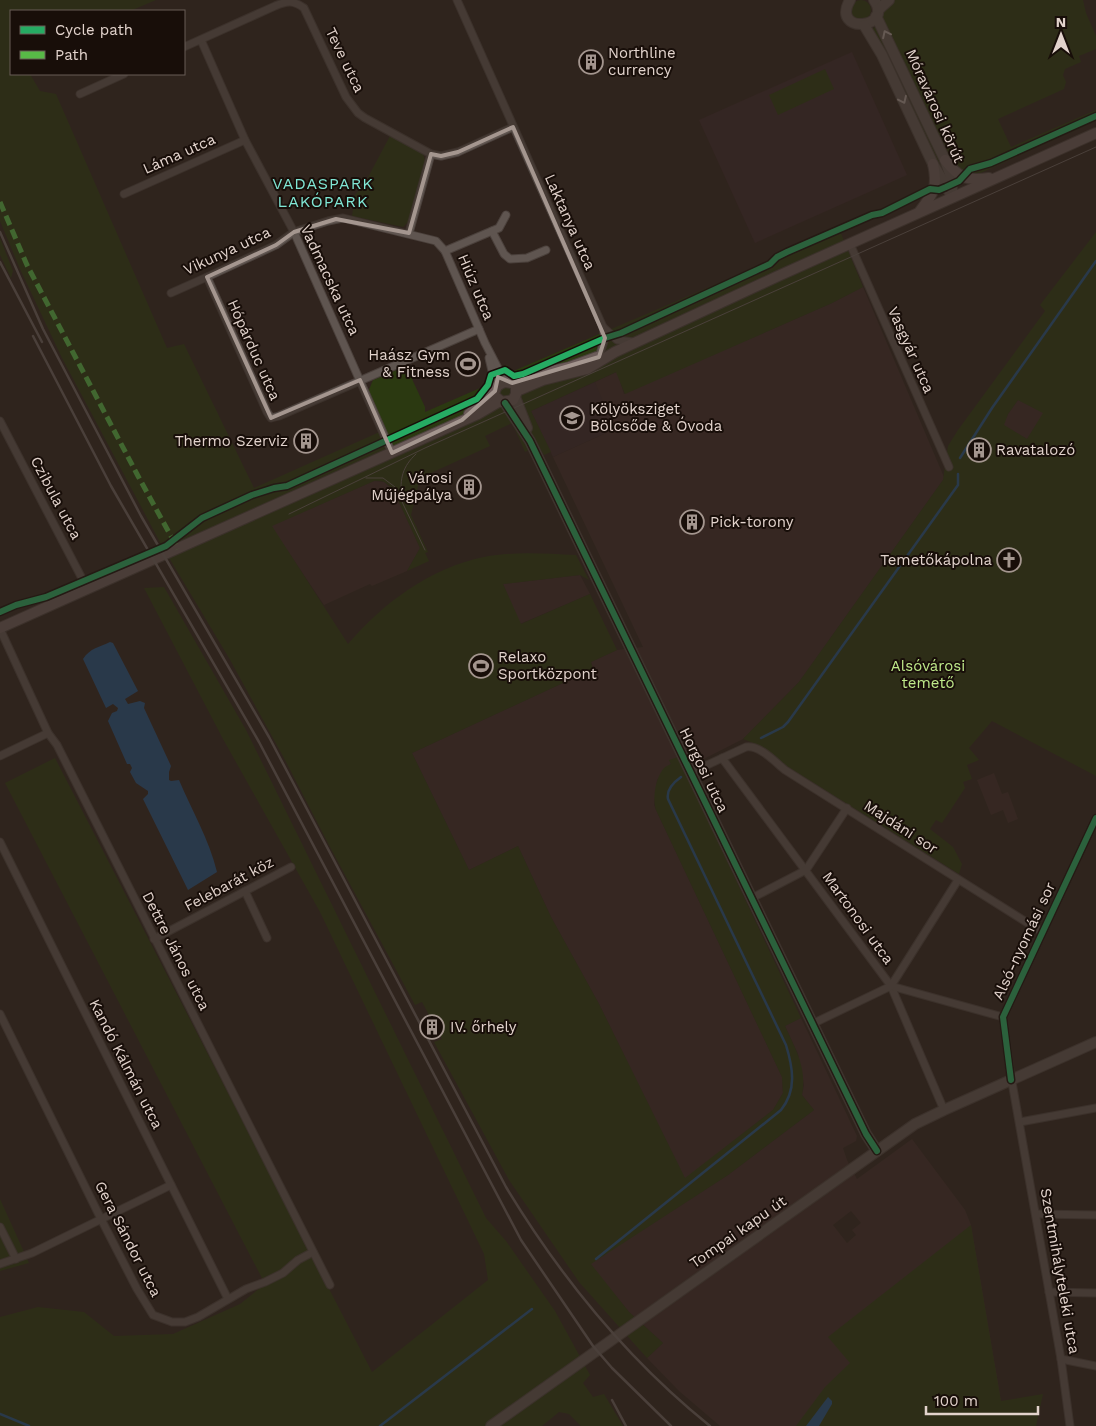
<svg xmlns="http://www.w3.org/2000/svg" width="1096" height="1426" font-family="'Work Sans',sans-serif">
<rect width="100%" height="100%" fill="#30241e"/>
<!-- industrial -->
<g fill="#3e2c28" fill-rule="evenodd">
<polygon points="863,287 944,477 943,480 799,682 743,739 684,769 669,760 671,764 665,769 657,780 654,805 656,810 782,1077 783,1093 773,1110 685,1179 599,1004 551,917 518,846 469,870 412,753 593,669 591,662 617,650 643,647 553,457 606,433 600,397 595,382 617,372 624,394 832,303"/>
<polygon points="1018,400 1044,413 1027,439 1003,425 1008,414"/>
<polygon points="374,481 384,482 394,491 420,548 407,571 372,586 370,584 324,605 271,526"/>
<polygon points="580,575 590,594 520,624 503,584"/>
<polygon points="994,773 1002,794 1008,792 1018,819 1008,823 1003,810 991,815 977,780"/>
<path d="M801 1018 857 1136 856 1141 843 1148 847 1160 857 1179 912 1139 965 1210 971 1225 1001 1401 1036 1426H720L679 1391 647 1358 663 1343 629 1312 590 1264 728 1175 814 1110 802 1095 804 1085 798 1054 785 1026ZM851 1211 861 1223 852 1230 856 1235 847 1243 833 1225Z"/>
</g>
<!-- education -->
<g fill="#3b282a">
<polygon points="852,52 907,175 755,243 699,120"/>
<polygon points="595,382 613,425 605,428 606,433 553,457 531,411"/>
</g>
<!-- green -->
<g fill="#2b3911" fill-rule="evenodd">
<circle cx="861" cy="10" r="10"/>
<path d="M0 0H156L130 11H11V74H30L40 91 56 94 167 348 184 344 254 488 384 430 368 392 373 380 406 366 425 407V412L487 385 488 373 507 365 511 372 840 231 863 287 832 303 625 394 616 372 531 411 551 452 544 455 538 445 525 452 512 423 485 436 490 446 420 478 411 515 428 552 425 553 429 561 407 571 420 548 394 491C388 483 383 480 374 481L272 526 348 644C383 603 430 568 484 557 514 551 546 554 576 555L589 580 580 575 503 584 521 624 590 594 617 650 591 662 593 669 412 753 469 870 518 846 551 917 599 1004 685 1178 773 1110 783 1093 782 1077 656 810C652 797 656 777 664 768 666 766 669 765 671 764L669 760 678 757 801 1018 785 1026C796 1051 807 1067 802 1095L814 1110 728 1175 591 1264 629 1312 663 1343 647 1358 579 1282 509 1180 434 1042 442 1039 422 1002 415 1005 330 847 284 758 229 658 162 546 62 358 20 269 0 221Z"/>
<path d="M894 0H1083L1086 13 1096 36V49L1079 56 1081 62 1065 69 1063 75 1066 82 1064 89 998 119 1011 147 1096 110V121L974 176 962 171 954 164 881 19C881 9 886 5 894 0Z"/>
<polygon points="877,25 946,172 947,184 871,30"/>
<polygon points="825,69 834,89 778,115 769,95"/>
<polygon points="391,134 422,151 425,160 409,221 403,227 352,216 355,195 365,183"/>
<path d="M1096 232V776L992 721 969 748 979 760 967 765 972 779 963 782 965 788 942 823 936 820 930 829 953 847 962 864 959 874 777 760 763 747 743 739 799 682 943 480 948 446 958 430 1045 311 1040 305ZM1018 400 1043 413 1027 439 1004 425 1008 414Z"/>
<polygon points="0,238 13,271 11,278 0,255"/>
<polygon points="164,587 246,730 486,1218 506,1241 555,1311 590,1375 583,1383 593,1397 604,1394 623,1426 581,1426 569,1414 559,1412 542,1426 0,1426 0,1317 38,1307 84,1312 114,1336 173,1334 240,1304 265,1284 5,783 55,758 372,1372 488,1280 484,1254 320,912 223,739 144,588"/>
<polygon points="0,1199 29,1263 0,1271"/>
<polygon points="971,1225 1001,1401 1043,1394 1036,1426 796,1426 825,1387 850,1363 828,1337"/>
</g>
<!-- water -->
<g fill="#235281">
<path d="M110 642 113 643 138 691 125 699 128 704 140 701 145 703 144 708 171 766 169 772V780L171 781 179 780C192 811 209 839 217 872L188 890 143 799 148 794V791L136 783 130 772 132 768 130 764H127L108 721 112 713 117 711 118 708 113 704 106 708 83 659C90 648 100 647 110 642Z"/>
<polygon points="828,1397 832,1401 832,1404 819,1426 806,1426"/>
</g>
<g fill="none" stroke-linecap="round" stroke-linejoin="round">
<!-- stream -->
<g stroke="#235281" stroke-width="2.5">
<polyline points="960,458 992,408 1096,261"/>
<polyline points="761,738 783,727 788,722 958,485 958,474"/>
<path d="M596 1259 781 1110C797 1090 793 1068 786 1045L668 799C666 789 674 782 681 777"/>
<polyline points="0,1414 29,1426"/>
<polyline points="380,1426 532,1309"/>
</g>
<!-- street casing -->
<g stroke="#4b413c" stroke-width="9">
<g id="street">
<polyline points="457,0 603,327 605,338 599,357"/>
<polyline points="201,40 245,140 294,232 392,453"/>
<path d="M184 47 275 6C287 1 293 0 304 8L346 97 358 113 365 118 431 154 441 156 458 152 513 127"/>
<polyline points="80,94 124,74"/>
<polyline points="124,194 245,140"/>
<polyline points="492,231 504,254 510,259 527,258 546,250"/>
<polyline points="409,233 431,154"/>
<polyline points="850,244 949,467"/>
<polyline points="445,251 499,228 506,215"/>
<polyline points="207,277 267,412 271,418 279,416 479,329"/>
<polyline points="171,293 207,277 276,245 294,232 328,221 343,218 436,241 445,251 485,343 500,372 509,382"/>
<polyline points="603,327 617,340 634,342"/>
<polyline points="489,358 496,388"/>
<polyline points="0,421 87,588"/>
<polyline points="0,629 48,733 57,745 330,1285"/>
<polyline points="0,756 48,733"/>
<polyline points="722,758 891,986 944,1110"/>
<path d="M692 772 746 747C760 745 775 762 785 770L1042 932"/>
<polyline points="0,842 228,1299"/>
<polyline points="245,891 267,938"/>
<polyline points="752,898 806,870 847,808"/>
<polyline points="154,939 291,867"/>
<polyline points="891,986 1003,1017"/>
<polyline points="0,1014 101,1219 137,1289 153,1315 172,1322 185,1322 198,1317 246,1289 265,1282 283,1273 298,1260 313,1252"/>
<polyline points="812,1024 891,986 958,880"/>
<polyline points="1020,1122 1096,1108"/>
<polyline points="1036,1214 1096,1215"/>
<polyline points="0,1227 16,1259"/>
<polyline points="0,1264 32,1253 171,1185"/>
<polyline points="1049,1292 1096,1293"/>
<polyline points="1061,1359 1096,1366"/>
<polyline points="1070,1426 1061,1359 1010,1071 1003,1017 1096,818"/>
</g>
</g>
<!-- secondary casing -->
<g stroke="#4b413c" stroke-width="12">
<g id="secondary">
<path d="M850 0C830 35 895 29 874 0"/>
<polyline points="878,10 889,0"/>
<polyline points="876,16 945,160 950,174 953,197"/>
<polyline points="864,25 882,55 933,164 950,193"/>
<polyline points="515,397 527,428"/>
<polyline points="505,403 530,441 866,1134 877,1151"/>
<polyline points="491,1426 915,1124 944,1110 1096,1042"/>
</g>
</g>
<!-- primary casing -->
<g stroke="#4b413c" stroke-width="12">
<g id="primary">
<path d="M945 160C959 178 966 181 989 178"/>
<path d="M920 211C934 193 938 187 933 164"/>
<polyline points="517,391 543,380 587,369 615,352 776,277 1096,133"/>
<polyline points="496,397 502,402 513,400 516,394 516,387"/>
<polyline points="469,414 495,391 497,386 502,383 505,382 512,383 526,380 543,373 570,367 597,357"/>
<polyline points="0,628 478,414 500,401"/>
</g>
</g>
<!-- street -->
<use href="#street" stroke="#5f5550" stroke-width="7"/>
<!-- secondary -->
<use href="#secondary" stroke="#5f5550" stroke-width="10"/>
<!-- primary -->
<use href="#primary" stroke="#6c5c5a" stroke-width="10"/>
<!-- tram -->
<g stroke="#6a615d" stroke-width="1">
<polyline points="366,478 383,478 395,487 425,550"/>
<path d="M402 497C399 479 403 466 416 454"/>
<polyline points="289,514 425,448 1096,147"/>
</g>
<!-- rail -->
<g stroke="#6a615d" stroke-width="2.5">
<path d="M0 232 43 329 141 516 269 737 506 1187C561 1278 628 1360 710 1426"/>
<polyline points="0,262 42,342"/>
<polyline points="33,336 111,486 259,742 521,1240 593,1346 612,1368 671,1426"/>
<polyline points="612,1400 626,1426"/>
</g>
<!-- quiet -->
<polyline stroke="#58b947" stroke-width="5" stroke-dasharray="10 5" stroke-linecap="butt" points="0,202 27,265 138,476 178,549"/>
<!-- cycleway casing -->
<g stroke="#180e09" stroke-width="9">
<g id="cycleway">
<polyline points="505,403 530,441 866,1134 877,1151"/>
<polyline points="0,612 16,605 46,597 166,546 202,518 252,495 274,488 287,486 477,399 488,385 491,375 505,370 514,376 523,374 605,338 621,333 755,271 770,264 777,257 787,252 872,215 882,213 930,189 939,190 946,187 959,181 970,169 991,163 1096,116"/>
<polyline points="1011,1080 1003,1017 1096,818"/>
</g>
</g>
<!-- cycleway -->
<use href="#cycleway" stroke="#26ab63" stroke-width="6"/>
</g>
<!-- one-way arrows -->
<defs><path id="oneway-chevron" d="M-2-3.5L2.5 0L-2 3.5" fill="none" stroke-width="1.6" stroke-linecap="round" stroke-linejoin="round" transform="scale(1.25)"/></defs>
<g stroke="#a79a94">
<use href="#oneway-chevron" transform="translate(886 34) rotate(-116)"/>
<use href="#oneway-chevron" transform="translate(903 100) rotate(65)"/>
</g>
<!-- marked area -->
<path d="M0 0H1096V1426H0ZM513 127 605 338 599 357 512 383 498 377 495 391 462 420 392 453 360 380 271 418 207 277 276 245 294 232 336 219 409 233 431 154 441 156 458 152Z" fill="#30241e" fill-opacity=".55" fill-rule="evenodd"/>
<path fill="none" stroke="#a4968f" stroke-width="4" stroke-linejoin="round" d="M513 127 605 338 599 357 512 383 498 377 495 391 462 420 392 453 360 380 271 418 207 277 276 245 294 232 336 219 409 233 431 154 441 156 458 152Z"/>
<!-- icons -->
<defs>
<g id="building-ring" transform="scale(1.25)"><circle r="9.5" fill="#180e09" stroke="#a4968f" stroke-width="1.5"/><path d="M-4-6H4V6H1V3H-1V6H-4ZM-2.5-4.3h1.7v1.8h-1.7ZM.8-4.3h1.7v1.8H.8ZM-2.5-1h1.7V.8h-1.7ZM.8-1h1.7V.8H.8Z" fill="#a4968f"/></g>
<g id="stadium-ring" transform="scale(1.25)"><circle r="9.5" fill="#180e09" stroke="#a4968f" stroke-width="1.5"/><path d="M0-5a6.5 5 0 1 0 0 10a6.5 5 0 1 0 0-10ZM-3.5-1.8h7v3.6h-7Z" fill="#a4968f"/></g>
<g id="school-ring" transform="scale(1.25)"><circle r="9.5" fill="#180e09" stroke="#a4968f" stroke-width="1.5"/><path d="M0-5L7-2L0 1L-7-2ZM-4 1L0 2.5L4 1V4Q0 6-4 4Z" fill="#a4968f"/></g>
<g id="church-ring" transform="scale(1.25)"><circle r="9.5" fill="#180e09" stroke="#a4968f" stroke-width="1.5"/><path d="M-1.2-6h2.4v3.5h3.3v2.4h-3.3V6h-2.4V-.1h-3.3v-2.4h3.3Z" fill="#a4968f"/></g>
</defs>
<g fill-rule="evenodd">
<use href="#building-ring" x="591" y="62"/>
<use href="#stadium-ring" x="468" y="364"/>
<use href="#school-ring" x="572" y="418"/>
<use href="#building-ring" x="306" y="441"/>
<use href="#building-ring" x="979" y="450"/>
<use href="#building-ring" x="469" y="487"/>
<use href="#building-ring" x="692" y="522"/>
<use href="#church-ring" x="1009" y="560"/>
<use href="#stadium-ring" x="481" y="666"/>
<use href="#building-ring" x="432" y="1027"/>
</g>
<g text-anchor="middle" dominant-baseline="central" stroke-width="4" stroke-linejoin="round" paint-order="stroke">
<!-- poi labels -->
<g font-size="15" fill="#e2d3cc" stroke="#180e09" text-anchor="start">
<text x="608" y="53">Northline<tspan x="608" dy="17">currency</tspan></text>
<text x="450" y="355" text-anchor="end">Haász Gym<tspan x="450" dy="17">&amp; Fitness</tspan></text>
<text x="590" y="409">Kölyöksziget<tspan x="590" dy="17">Bölcsőde &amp; Óvoda</tspan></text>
<text x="288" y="441" text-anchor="end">Thermo Szerviz</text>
<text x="996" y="450">Ravatalozó</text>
<text x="452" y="478" text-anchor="end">Városi<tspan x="452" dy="17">Műjégpálya</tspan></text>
<text x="710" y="522">Pick-torony</text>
<text x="992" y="560" text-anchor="end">Temetőkápolna</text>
<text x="498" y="657">Relaxo<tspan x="498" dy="17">Sportközpont</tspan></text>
<text x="450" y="1027">IV. őrhely</text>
</g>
<!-- street labels -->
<g font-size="15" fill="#e2d3cc" stroke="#180e09">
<text transform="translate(345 60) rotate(64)">Teve utca</text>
<text transform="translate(935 106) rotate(66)">Móravárosi körút</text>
<text transform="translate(179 154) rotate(-24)">Láma utca</text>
<text transform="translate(570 222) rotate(66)">Laktanya utca</text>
<text transform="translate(227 251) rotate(-25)">Vikunya utca</text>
<text transform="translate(330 280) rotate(65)">Vadmacska utca</text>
<text transform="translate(476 287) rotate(67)">Hiúz utca</text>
<text transform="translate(254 350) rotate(66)">Hópárduc utca</text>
<text transform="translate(911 350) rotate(66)">Vasgyár utca</text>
<text transform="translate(56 498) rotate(62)">Czibula utca</text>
<text transform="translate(704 770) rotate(64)">Horgosi utca</text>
<text transform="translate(901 827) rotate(33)">Majdáni sor</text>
<text transform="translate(229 884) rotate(-28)">Felebarát köz</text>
<text transform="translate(858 918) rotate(54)">Martonosi utca</text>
<text transform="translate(1024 941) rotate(-65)">Alsó-nyomási sor</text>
<text transform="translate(176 951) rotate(63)">Dettre János utca</text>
<text transform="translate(126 1064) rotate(63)">Kandó Kálmán utca</text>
<text transform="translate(738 1232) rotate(-35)">Tompai kapu út</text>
<text transform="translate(128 1239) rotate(63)">Gera Sándor utca</text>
<text transform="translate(1060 1271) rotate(80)">Szentmihályteleki utca</text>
</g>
<!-- park labels -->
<g font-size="15" fill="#bfea8a" stroke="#180e09">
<text x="928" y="666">Alsóvárosi<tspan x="928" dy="17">temető</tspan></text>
</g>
<!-- neighbourhood labels -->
<g font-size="16" letter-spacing="1" fill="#80e7d5" stroke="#180e09">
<text x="323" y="183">VADASPARK<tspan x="323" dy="18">LAKÓPARK</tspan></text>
</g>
</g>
<!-- legend -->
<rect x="10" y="10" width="175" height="65" fill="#180e09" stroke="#695d57"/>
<rect x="20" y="26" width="25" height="8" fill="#26ab63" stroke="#695d57"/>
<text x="55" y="35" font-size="15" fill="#e2d3cc">Cycle path</text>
<rect x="20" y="51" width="25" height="8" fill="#58b947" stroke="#695d57"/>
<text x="55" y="60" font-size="15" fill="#e2d3cc">Path</text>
<!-- north arrow -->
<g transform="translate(1061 35)" stroke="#180e09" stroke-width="4" paint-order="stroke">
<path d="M0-4L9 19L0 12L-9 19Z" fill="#e2d3cc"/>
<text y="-8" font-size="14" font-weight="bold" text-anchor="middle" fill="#e2d3cc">N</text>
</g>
<!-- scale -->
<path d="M926 1406v8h112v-8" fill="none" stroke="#e2d3cc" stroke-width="2.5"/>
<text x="934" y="1406" font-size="15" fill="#e2d3cc" stroke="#180e09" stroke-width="4" paint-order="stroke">100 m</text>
</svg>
